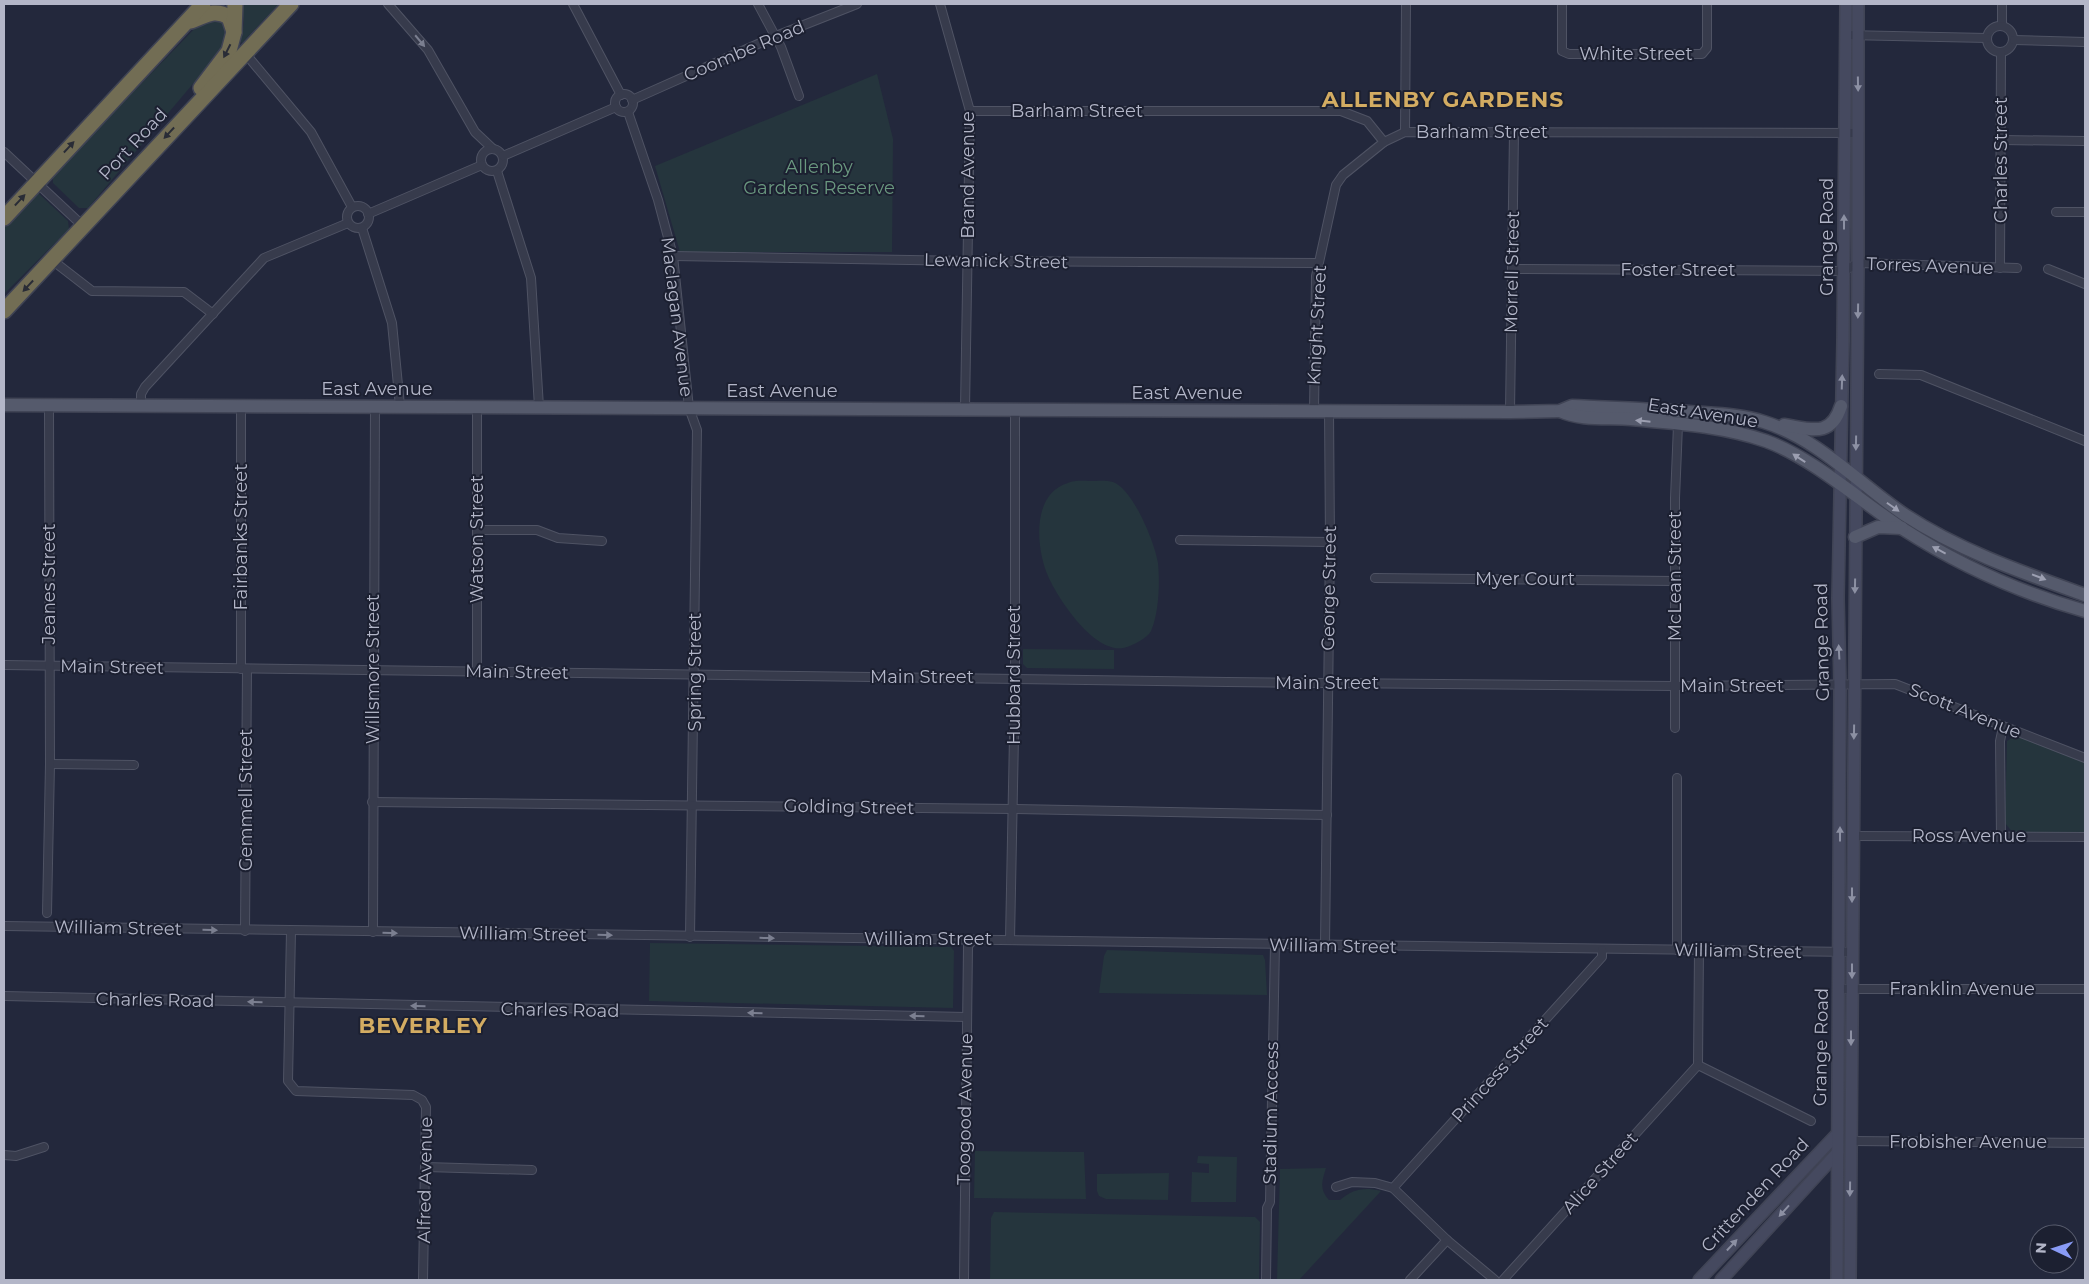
<svg xmlns="http://www.w3.org/2000/svg" width="2089" height="1284" font-family="Montserrat,sans-serif">
<rect width="100%" height="100%" fill="#23283c"/>
<!-- green -->
<g fill="#25353d">
<polygon points="241,4 279,4 242,43 240,41 244,23"/>
<polygon points="210,18 224,22 227,33 224,47 88,208 79,208 53,183 53,175 200,23"/>
<polygon points="877,74 893,139 892,252 680,252 655,166"/>
<polygon points="37,192 68,221 69,229 4,294 4,228"/>
<path d="M1090 481C1097 481 1107 480 1113 482 1133 489 1155 543 1158 563 1160 582 1159 613 1151 631 1148 638 1130 647 1123 648 1094 653 1058 599 1048 576 1036 548 1031 494 1068 483 1074 480 1083 481 1090 481Z"/>
<polygon points="1023,649 1114,650 1114,669 1027,668 1023,664"/>
<polygon points="2016,735 2085,762 2085,833 2013,833 2005,823 2007,741"/>
<polygon points="650,943 951,947 954,951 953,1008 649,1001"/>
<polygon points="1107,950 1263,955 1265,960 1267,995 1099,993 1104,956"/>
<polygon points="975,1151 1084,1152 1086,1199 974,1198"/>
<polygon points="1198,1156 1237,1157 1236,1202 1191,1202 1192,1172 1209,1173 1209,1164 1197,1163"/>
<path d="M1326 1168C1322 1181 1319 1189 1329 1200H1340C1354 1189 1363 1187 1381 1191L1299 1280H1277L1280 1169Z"/>
<polygon points="1169,1173 1168,1200 1106,1199 1099,1196 1097,1191 1097,1174"/>
<polygon points="994,1212 1255,1217 1260,1222 1259,1280 990,1280 991,1218"/>
</g>
<g fill="none" stroke-linecap="round" stroke-linejoin="round">
<!-- street casing -->
<g stroke="#4f5364" stroke-width="10">
<g id="street">
<polyline points="388,4 428,50 475,132 493,149"/>
<polyline points="573,4 621,95"/>
<polyline points="758,4 781,47 799,96"/>
<polyline points="940,4 970,111 965,409"/>
<polyline points="1562,4 1562,51 1569,54 1702,54 1707,48 1707,4"/>
<polyline points="2002,25 2002,4"/>
<circle cx="2000" cy="39" r="13"/>
<polyline points="1846,35 1987,38"/>
<polyline points="2014,40 2085,42"/>
<polyline points="245,53 311,132 352,207"/>
<circle cx="624" cy="103" r="9"/>
<polyline points="632,100 776,36 857,4"/>
<polyline points="970,111 1341,111 1367,121 1384,142 1405,132 1859,133"/>
<polyline points="628,112 658,200 673,256 689,408 697,430 690,937"/>
<polyline points="1405,132 1406,4"/>
<polyline points="2002,140 2085,141"/>
<circle cx="492" cy="160" r="11"/>
<polyline points="4,152 83,226"/>
<polyline points="503,156 616,107"/>
<polyline points="497,171 531,278 539,407"/>
<circle cx="358" cy="217" r="11"/>
<polyline points="2056,212 2085,212"/>
<polyline points="368,214 482,165"/>
<polyline points="362,228 392,323 400,406"/>
<polyline points="673,256 969,261 1318,263"/>
<polyline points="52,260 92,291 184,292 213,314"/>
<polyline points="2000,268 2001,52"/>
<polyline points="1512,269 1844,271 1858,263 2017,268"/>
<polyline points="2048,269 2085,284"/>
<polyline points="1879,374 1921,375 2085,441"/>
<polyline points="141,406 141,394 145,387 264,258 348,223"/>
<polyline points="241,406 241,669"/>
<polyline points="477,407 477,671"/>
<polyline points="1314,411 1316,276 1336,185 1343,175 1384,142"/>
<polyline points="1510,412 1514,132"/>
<polyline points="478,530 537,530 558,538 602,541"/>
<polyline points="1180,540 1330,542"/>
<polyline points="1375,578 1675,581"/>
<polyline points="4,665 1227,682 1675,686 1895,684 2085,758"/>
<polyline points="1675,728 1675,498 1678,425"/>
<polyline points="50,764 134,765"/>
<polyline points="372,802 1013,809 1327,815"/>
<polyline points="1852,836 2085,837"/>
<polyline points="2001,837 2000,741 2003,727"/>
<polyline points="47,913 50,764 49,405"/>
<polyline points="4,926 1852,952"/>
<polyline points="245,931 247,669"/>
<polyline points="291,931 288,1081 296,1091 413,1095 422,1100 426,1107 423,1280"/>
<polyline points="373,932 375,406"/>
<polyline points="1010,940 1015,685 1015,410"/>
<polyline points="1325,945 1330,542 1329,411"/>
<polyline points="1677,950 1677,778"/>
<polyline points="1699,950 1698,1065 1811,1121"/>
<polyline points="1839,989 2085,989"/>
<polyline points="4,996 966,1017"/>
<polyline points="1851,1141 2085,1143"/>
<polyline points="4,1155 16,1156 44,1147"/>
<polyline points="426,1167 532,1170"/>
<polyline points="1336,1187 1352,1182 1375,1183 1393,1188 1447,1240 1495,1280"/>
<polyline points="1393,1188 1602,957 1602,950"/>
<polyline points="964,1280 968,946 973,940"/>
<polyline points="1266,1280 1267,1208 1270,1202 1275,945"/>
<polyline points="1410,1280 1447,1240"/>
<polyline points="1503,1280 1698,1065"/>
</g>
</g>
<!-- secondary casing -->
<g stroke="#404455" stroke-width="14">
<g id="secondary">
<polyline points="1699,1280 1837,1134"/>
<polyline points="1721,1280 1838,1152"/>
<polyline points="1837,1280 1840,685 1838,598 1843,341 1846,4"/>
<polyline points="1850,1280 1858,263 1858,4"/>
</g>
</g>
<!-- primary casing -->
<g stroke="#404455" stroke-width="15">
<g id="primary">
<path d="M4 405 1510 412 1560 411 1572 406C1611 408 1650 409 1689 412 1714 414 1740 414 1764 422 1819 439 1859 484 1905 515 1960 551 2024 573 2085 595"/>
<path d="M1560 411C1582 421 1608 417 1631 419 1675 423 1723 426 1766 441 1813 458 1860 501 1903 529 1959 565 2021 593 2085 611"/>
<path d="M1784 425C1811 429 1831 438 1841 406"/>
<polyline points="1855,537 1878,527 1902,528"/>
</g>
</g>
<!-- highway casing -->
<g stroke="#3f4354" stroke-width="18">
<g id="highway">
<path d="M191 21C205 16 214 8 229 17L234 32"/>
<polyline points="201,88 229,51 234,32 235,4"/>
<polyline points="4,218 203,4"/>
<polyline points="4,311 291,4"/>
</g>
</g>
<!-- street -->
<use href="#street" stroke="#373b4c" stroke-width="8"/>
<!-- secondary -->
<use href="#secondary" stroke="#45495f" stroke-width="11"/>
<!-- primary -->
<use href="#primary" stroke="#555a6c" stroke-width="12"/>
<!-- highway -->
<use href="#highway" stroke="#726d54" stroke-width="15"/>
</g>
<!-- one-way arrows -->
<defs><path id="oneway-solid" d="M-6-.8H1V-3.2L6.5 0L1 3.2V.8H-6Z" transform="scale(1.25)"/></defs>
<g fill="#7b7f90">
<use href="#oneway-solid" transform="translate(420 41) rotate(50)"/>
<use href="#oneway-solid" transform="translate(210 930) rotate(1)"/>
<use href="#oneway-solid" transform="translate(390 933) rotate(1)"/>
<use href="#oneway-solid" transform="translate(605 935) rotate(1)"/>
<use href="#oneway-solid" transform="translate(767 938) rotate(1)"/>
<use href="#oneway-solid" transform="translate(255 1002) rotate(-179)"/>
<use href="#oneway-solid" transform="translate(418 1006) rotate(-179)"/>
<use href="#oneway-solid" transform="translate(755 1013) rotate(-179)"/>
<use href="#oneway-solid" transform="translate(917 1016) rotate(-179)"/>
</g>
<g fill="#292c36">
<use href="#oneway-solid" transform="translate(227 51) rotate(117)"/>
<use href="#oneway-solid" transform="translate(169 133) rotate(133)"/>
<use href="#oneway-solid" transform="translate(69 147) rotate(-47)"/>
<use href="#oneway-solid" transform="translate(20 200) rotate(-47)"/>
<use href="#oneway-solid" transform="translate(28 286) rotate(133)"/>
</g>
<g fill="#8c90a3">
<use href="#oneway-solid" transform="translate(1858 84) rotate(89)"/>
<use href="#oneway-solid" transform="translate(1844 222) rotate(-90)"/>
<use href="#oneway-solid" transform="translate(1858 311) rotate(91)"/>
<use href="#oneway-solid" transform="translate(1842 382) rotate(-88)"/>
<use href="#oneway-solid" transform="translate(1856 443) rotate(91)"/>
<use href="#oneway-solid" transform="translate(1855 586) rotate(91)"/>
<use href="#oneway-solid" transform="translate(1839 652) rotate(-93)"/>
<use href="#oneway-solid" transform="translate(1854 732) rotate(91)"/>
<use href="#oneway-solid" transform="translate(1840 834) rotate(-90)"/>
<use href="#oneway-solid" transform="translate(1852 895) rotate(90)"/>
<use href="#oneway-solid" transform="translate(1852 971) rotate(90)"/>
<use href="#oneway-solid" transform="translate(1851 1038) rotate(90)"/>
<use href="#oneway-solid" transform="translate(1850 1189) rotate(91)"/>
<use href="#oneway-solid" transform="translate(1784 1211) rotate(132)"/>
<use href="#oneway-solid" transform="translate(1732 1245) rotate(-47)"/>
</g>
<g fill="#9c9fb1">
<use href="#oneway-solid" transform="translate(1643 421) rotate(-174)"/>
<use href="#oneway-solid" transform="translate(1799 458) rotate(-147)"/>
<use href="#oneway-solid" transform="translate(1893 507) rotate(35)"/>
<use href="#oneway-solid" transform="translate(1939 550) rotate(-152)"/>
<use href="#oneway-solid" transform="translate(2039 577) rotate(21)"/>
</g>
<g text-anchor="middle" dominant-baseline="central" stroke-width="4" stroke-linejoin="round" paint-order="stroke">
<!-- street labels -->
<g font-size="18" fill="#b3b6c8" stroke="#1c2031">
<text transform="translate(744 51) rotate(-23)">Coombe Road</text>
<text x="1636" y="54">White Street</text>
<text x="1077" y="111">Barham Street</text>
<text x="1482" y="132">Barham Street</text>
<text transform="translate(133 144) rotate(-47)">Port Road</text>
<text transform="translate(2001 160) rotate(-90)">Charles Street</text>
<text transform="translate(968 175) rotate(-90)">Brand Avenue</text>
<text transform="translate(1827 237) rotate(-90)">Grange Road</text>
<text transform="translate(996 261) rotate(1)">Lewanick Street</text>
<text transform="translate(1930 266) rotate(2)">Torres Avenue</text>
<text x="1678" y="270">Foster Street</text>
<text transform="translate(1512 272) rotate(-89)">Morrell Street</text>
<text transform="translate(677 317) rotate(83)">Maclagan Avenue</text>
<text transform="translate(1317 325) rotate(-87)">Knight Street</text>
<text x="377" y="389">East Avenue</text>
<text x="782" y="391">East Avenue</text>
<text x="1187" y="393">East Avenue</text>
<text transform="translate(1703 413) rotate(9)">East Avenue</text>
<text transform="translate(241 537) rotate(-90)">Fairbanks Street</text>
<text transform="translate(477 539) rotate(-90)">Watson Street</text>
<text transform="translate(1675 576) rotate(-90)">McLean Street</text>
<text x="1525" y="579">Myer Court</text>
<text transform="translate(49 584) rotate(-90)">Jeanes Street</text>
<text transform="translate(1329 588) rotate(-89)">George Street</text>
<text transform="translate(1822 642) rotate(-91)">Grange Road</text>
<text transform="translate(112 667) rotate(1)">Main Street</text>
<text transform="translate(373 669) rotate(-90)">Willsmore Street</text>
<text transform="translate(517 672) rotate(1)">Main Street</text>
<text transform="translate(695 672) rotate(-90)">Spring Street</text>
<text transform="translate(1014 675) rotate(-90)">Hubbard Street</text>
<text x="922" y="677">Main Street</text>
<text x="1327" y="683">Main Street</text>
<text x="1732" y="686">Main Street</text>
<text transform="translate(1965 711) rotate(22)">Scott Avenue</text>
<text transform="translate(246 800) rotate(-90)">Gemmell Street</text>
<text transform="translate(849 807) rotate(1)">Golding Street</text>
<text x="1969" y="836">Ross Avenue</text>
<text transform="translate(118 928) rotate(1)">William Street</text>
<text transform="translate(523 934) rotate(1)">William Street</text>
<text x="928" y="939">William Street</text>
<text transform="translate(1333 946) rotate(1)">William Street</text>
<text transform="translate(1738 951) rotate(1)">William Street</text>
<text x="1962" y="989">Franklin Avenue</text>
<text transform="translate(155 1000) rotate(1)">Charles Road</text>
<text transform="translate(560 1010) rotate(1)">Charles Road</text>
<text transform="translate(1821 1047) rotate(-89)">Grange Road</text>
<text transform="translate(1500 1070) rotate(-48)">Princess Street</text>
<text transform="translate(965 1109) rotate(-89)">Toogood Avenue</text>
<text transform="translate(1271 1113) rotate(-89)">Stadium Access</text>
<text x="1968" y="1142">Frobisher Avenue</text>
<text transform="translate(1600 1173) rotate(-48)">Alice Street</text>
<text transform="translate(425 1180) rotate(-89)">Alfred Avenue</text>
<text transform="translate(1755 1195) rotate(-47)">Crittenden Road</text>
</g>
<!-- park labels -->
<g font-size="18" fill="#6a987f" stroke="#1c2031">
<text x="819" y="167">Allenby<tspan x="819" dy="21">Gardens Reserve</tspan></text>
</g>
<!-- district labels -->
<g font-size="22" font-weight="bold" letter-spacing="1" fill="#d3ac62" stroke="#1c2031">
<text x="1443" y="99">ALLENBY GARDENS</text>
<text x="423" y="1025">BEVERLEY</text>
</g>
</g>
<!-- border -->
<rect width="2089" height="1284" fill="none" stroke="#b3b6c8" stroke-width="10"/>
<!-- north arrow -->
<g transform="translate(2054 1249) rotate(274)"><circle r="24" fill="#1c2031" stroke="#585c6d"/>
<path d="M0-4L9 19L0 12L-9 19Z" fill="#899bf6"/>
<text y="-8" font-size="14" font-weight="bold" text-anchor="middle" fill="#b3b6c8">N</text>
</g>
</svg>
